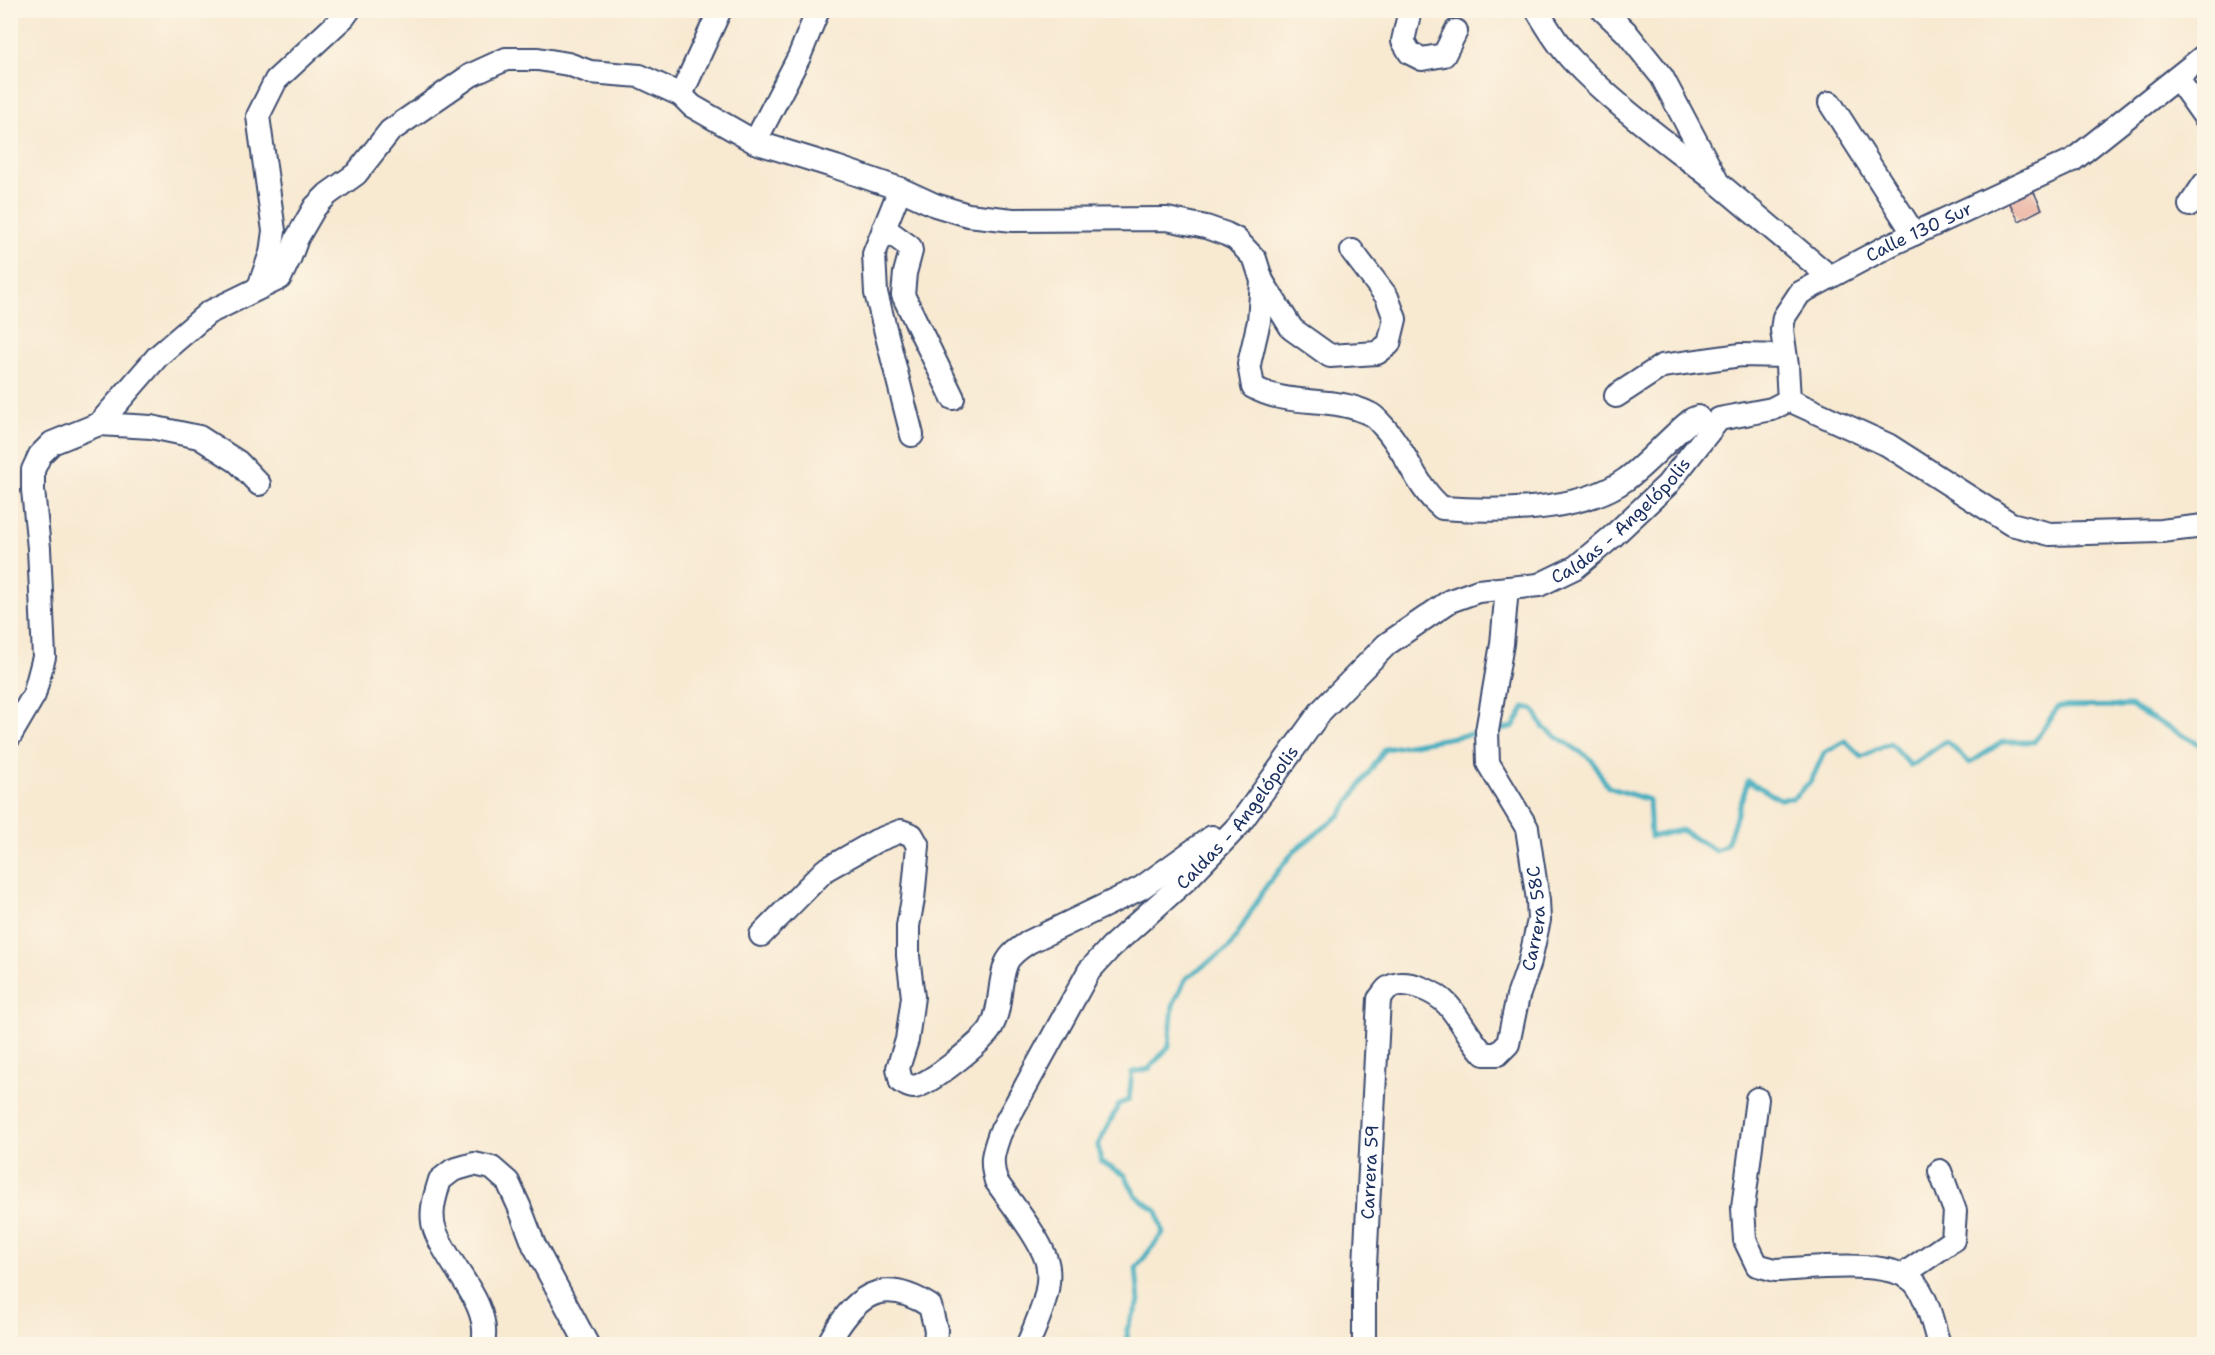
<svg xmlns="http://www.w3.org/2000/svg" width="2215" height="1355" font-family="'Shantell Sans',sans-serif">
<rect width="100%" height="100%" fill="#fcf5e5"/>
<filter id="ink" filterUnits="userSpaceOnUse"><feTurbulence type="fractalNoise" baseFrequency=".0167" numOctaves="2"/><feDisplacementMap in="SourceGraphic" scale="12" xChannelSelector="R" yChannelSelector="G"/><feConvolveMatrix kernelMatrix="1 2 1 2 8 2 1 2 1" color-interpolation-filters="sRGB"/></filter>
<filter id="wash" filterUnits="userSpaceOnUse"><feTurbulence type="fractalNoise" baseFrequency=".008" numOctaves="4" result="noise"/><feDisplacementMap in="SourceGraphic" scale="24" xChannelSelector="R" yChannelSelector="G"/><feGaussianBlur stdDeviation="1.35" result="paint"/><feColorMatrix in="noise" values="0 0 0 0 0 0 0 0 0 0 0 0 0 0 0 0 0 1.4 0 .05"/><feComposite in="paint" operator="in"/></filter>
<g filter="url(#wash)">
<rect width="100%" height="100%" fill="#f8e9d1"/>
<g fill="none" stroke-linecap="round" stroke-linejoin="round">
<!-- stream -->
<g stroke="#42aec0" stroke-width="5">
<polyline points="1492,730 1513,727 1525,707 1533,709 1544,728 1591,759 1608,787 1649,800 1651,837 1681,830 1716,851 1727,844 1748,781 1780,799 1793,798 1811,781 1824,753 1845,741 1862,757 1890,743 1911,766 1946,741 1970,763 2002,742 2034,742 2058,707 2130,706 2204,747"/>
<polyline points="1128,1344 1127,1329 1139,1302 1136,1268 1163,1233 1157,1211 1136,1196 1125,1175 1101,1162 1098,1145 1119,1104 1129,1100 1132,1072 1149,1069 1169,1046 1173,1005 1186,978 1229,948 1267,885 1295,850 1340,815 1385,749 1483,732"/>
</g>
</g>
<g id="blocks">
<!-- building -->
<polygon fill="#e7a494" points="2029,182 2042,209 2019,221 2005,194"/>
</g>
</g>
<g filter="url(#ink)">
<use href="#blocks" fill-opacity="0" stroke="#3c4b6f" stroke-width="1.5"/>
<g fill="none" stroke-linecap="round" stroke-linejoin="round">
<!-- minor casing -->
<g stroke="#3c4b6f" stroke-width="26">
<g id="minor">
<polyline points="1410,10 1403,41 1410,53 1422,59 1444,55 1456,31"/>
<path d="M1537 10C1547 27 1558 45 1571 59 1613 104 1664 140 1712 178"/>
<polyline points="1603,10 1626,32 1662,77 1718,183 1830,277"/>
<polyline points="2177,78 2204,116"/>
<polyline points="681,95 720,10"/>
<polyline points="1830,103 1914,234"/>
<polyline points="755,142 799,57 818,10"/>
<polyline points="900,189 874,254 876,293 912,435"/>
<polyline points="2190,205 2204,184"/>
<polyline points="884,228 910,247 911,251 905,273 903,295 953,398"/>
<polyline points="1262,281 1292,329 1330,356 1377,353 1389,344 1395,319 1387,297 1352,251"/>
<polyline points="259,287 271,253 274,231 258,116 276,80 344,17 349,10"/>
<polyline points="1616,396 1662,366 1741,355 1785,356"/>
<polyline points="1789,400 1888,445 2011,524 2050,534 2161,531 2204,526"/>
<polyline points="99,424 151,427 199,437 238,462 259,484"/>
<path d="M10 736 34 695 44 657 39 548 33 490V470L40 455 52 443 99 424 158 356 208 313 280 278 290 257 297 238 315 207 328 194 356 174 390 131 471 75 506 59H538L568 64 590 72 640 76 681 95 692 106 755 142 836 167 900 189 935 205 968 215 1013 220 1167 219 1206 227 1226 234 1236 239 1255 259 1262 281 1259 321 1249 364 1253 387C1289 408 1333 395 1370 414 1375 416 1379 422 1383 426 1407 451 1415 486 1442 508 1495 512 1581 512 1625 480 1650 462 1669 437 1693 419L1698 417 1709 431"/>
<path d="M761 935 825 870 876 841 901 831 912 835 918 846 913 899 908 926V956L913 997 907 1040 898 1068 901 1082C906 1084 909 1087 914 1087 929 1085 983 1042 991 1028 1002 1008 998 985 1006 964 1010 954 1020 948 1029 942L1141 888 1212 837"/>
<path d="M1757 1099 1743 1208 1745 1240 1757 1265 1775 1270C1808 1269 1898 1256 1918 1287 1929 1303 1933 1326 1939 1344"/>
<polyline points="1904,1274 1953,1240 1955,1211 1940,1171"/>
<path d="M483 1344C492 1303 448 1267 435 1230 429 1214 435 1196 440 1180L453 1170 474 1164 492 1168 508 1182 519 1206 534 1245 587 1344"/>
<path d="M828 1344C853 1299 879 1273 930 1306L936 1330 935 1344"/>
<path id="s1" d="M1028 1344C1037 1322 1051 1293 1048 1268 1046 1245 1010 1202 996 1181 990 1160 993 1153 1000 1133L1089 971 1111 947 1188 878 1238 826 1321 711 1387 644 1450 601 1478 591 1539 585 1576 567 1613 536 1667 485 1719 419 1772 409 1789 400 1787 366 1782 330 1784 317 1800 293 1890 245 2073 160 2204 56"/>
<path id="s2" d="M1364 1344V1284L1379 999C1382 996 1385 990 1388 988 1405 977 1436 992 1448 1005 1461 1020 1470 1039 1484 1054H1498L1508 1044 1518 996 1529 965 1539 920 1538 900 1527 828 1488 763 1487 731 1502 644 1507 588"/>
</g>
</g>
<!-- minor -->
<use href="#minor" stroke="#fff" stroke-width="22"/>
</g>
</g>
<g text-anchor="middle" dominant-baseline="central" stroke-width="4.5" stroke-linejoin="round" paint-order="stroke">
<!-- street labels -->
<g font-size="18" fill="#1b2f5e" stroke="#fcf5e5">
<text stroke="none"><textPath href="#s1" startOffset="1594">Calle 130 Sur</textPath></text>
<text stroke="none"><textPath href="#s1" startOffset="1132">Caldas - Angelópolis</textPath></text>
<text stroke="none"><textPath href="#s1" startOffset="630">Caldas - Angelópolis</textPath></text>
<text stroke="none"><textPath href="#s2" startOffset="644">Carrera 58C</textPath></text>
<text stroke="none"><textPath href="#s2" startOffset="172">Carrera 59</textPath></text>
</g>
</g>
<!-- margin -->
<rect width="2215" height="1355" fill="none" stroke="#fcf5e5" stroke-width="36"/>
</svg>
